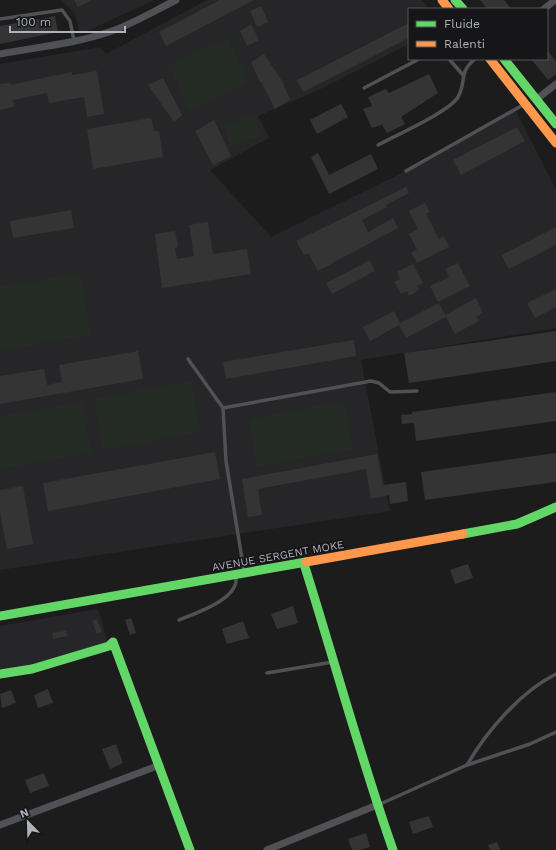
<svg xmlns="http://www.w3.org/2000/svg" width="556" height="850" font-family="'Work Sans',sans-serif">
<rect width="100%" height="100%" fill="#1c1c1c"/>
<!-- built -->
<g fill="#262628">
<polygon points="61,0 155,0 80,34 75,14"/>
<polygon points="207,0 422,0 429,9 409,9 409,44 323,88 258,116 269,138 210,170 271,237 406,171 515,109 556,190 556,328 361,360 390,511 0,570 0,64 100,47 106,54"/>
<polygon points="98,609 108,643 34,667 0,672 0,626"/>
</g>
<!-- green -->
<g fill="#242b25">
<polygon points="228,38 248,83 189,111 169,64"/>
<polygon points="254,114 262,135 230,146 224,126"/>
<polygon points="80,273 91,335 0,351 0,287"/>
<polygon points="191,381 200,432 103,450 94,399"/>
<polygon points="344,401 353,449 257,467 249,419"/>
<polygon points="82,402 91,453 0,469 0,416"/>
</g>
<!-- building -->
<g fill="#343434">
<polygon points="74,0 92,0 78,7"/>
<polygon points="220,0 254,0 166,46 159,32"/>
<polygon points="480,0 504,0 511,9 488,9"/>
<polygon points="261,6 268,22 257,27 250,11"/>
<polygon points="55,16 58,32 0,44 0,26"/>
<polygon points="409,23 409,38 303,92 297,80"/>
<polygon points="251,24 259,40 247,46 240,31"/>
<polygon points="547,50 556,61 556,74 548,80 531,59 547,59"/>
<polygon points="264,54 282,81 290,100 275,109 261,82 260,82 251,62"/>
<polygon points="97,71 104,114 87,117 84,97 49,103 47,93 13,100 14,107 0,110 0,84 10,83 10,85 72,72 72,75"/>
<polygon points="429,74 438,93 401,117 405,124 387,133 382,125 372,128 363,109 372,106 368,97 386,89 389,93"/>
<polygon points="163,78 182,115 174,122 148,85"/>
<polygon points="341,104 348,117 317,134 310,120"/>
<polygon points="151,118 154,131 159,131 163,157 93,169 87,129"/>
<polygon points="214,120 231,156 213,165 195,131"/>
<polygon points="517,127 525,141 461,175 453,160"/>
<polygon points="318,153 329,175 371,154 378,169 329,194 311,157"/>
<polygon points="406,187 409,193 386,205 387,207 362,220 368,232 393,218 398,228 318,271 308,253 304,255 296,241"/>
<polygon points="425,203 430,212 426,214 439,239 444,236 449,247 417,263 411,253 417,250 409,234 418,229 409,211"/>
<polygon points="71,210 74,228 13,238 10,221"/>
<polygon points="208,222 213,254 247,249 251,274 162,288 155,234 175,231 178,247 175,248 177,259 194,256 189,225"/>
<polygon points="556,227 556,245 509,269 501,255"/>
<polygon points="370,260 375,271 332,294 326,283"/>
<polygon points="458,263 470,286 438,302 430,286 449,277 445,269"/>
<polygon points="413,264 423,283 417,286 419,290 409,296 407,291 401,294 394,282 400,279 397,272"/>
<polygon points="556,289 556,307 535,318 527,303"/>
<polygon points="476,298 483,313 476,317 479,321 455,334 446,317 406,338 399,325 370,341 363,327 394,311 400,323 439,303 445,315"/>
<polygon points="556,331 556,361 409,383 404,353"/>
<polygon points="354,340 356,356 226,379 223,362"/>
<polygon points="138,351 143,379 0,404 0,376 44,369 47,385 62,382 59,365"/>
<polygon points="556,392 556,421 416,441 414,423 402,424 401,415 412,414 412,412"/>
<polygon points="215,452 220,479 48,511 43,483"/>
<polygon points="556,453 556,482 425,500 421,472"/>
<polygon points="377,454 383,485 406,482 408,501 390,504 389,495 371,499 366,469 258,489 262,515 248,517 242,479"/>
<polygon points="23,486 33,544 7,549 0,512 0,490"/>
<polygon points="468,564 473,578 455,584 450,570"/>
<polygon points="293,606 298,623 277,629 271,614"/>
<polygon points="131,618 136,633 130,635 125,620"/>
<polygon points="97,619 102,632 97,634 92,621"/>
<polygon points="243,621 249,638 227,644 222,629"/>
<polygon points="66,631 67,636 53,639 52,633"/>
<polygon points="48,689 53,703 38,708 34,695"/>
<polygon points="11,690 16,703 2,708 0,694"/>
<polygon points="116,744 123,763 110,769 102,749"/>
<polygon points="44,773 49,786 30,793 25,780"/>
<polygon points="429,816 433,827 413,834 409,822"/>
<polygon points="366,833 370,847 360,850 352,850 348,839"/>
<polygon points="497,842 500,850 490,850 488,845"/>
</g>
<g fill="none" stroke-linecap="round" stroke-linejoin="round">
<!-- lane -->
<g stroke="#505154" stroke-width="3.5">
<polyline points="0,19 62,10 70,21 74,41"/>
<polyline points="449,59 463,75"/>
<polyline points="364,88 419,59"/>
<path d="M378 145C396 135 449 112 458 97 467 81 458 73 475 59"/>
<polyline points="406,171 523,105"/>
<polyline points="188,359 223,408 226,461 244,571"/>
<polyline points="223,408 371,381 379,383 390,392 417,391"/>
<path d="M179 620C196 613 240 599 236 576"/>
<polyline points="267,673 333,662"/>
<path d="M467 765C486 732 521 691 556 674"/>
<polyline points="378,805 467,765 530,744 556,732"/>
</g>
<!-- street -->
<g stroke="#505154" stroke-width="7">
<polyline points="544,9 555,0"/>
<path d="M0 54C36 47 74 44 109 32 133 24 154 11 176 0"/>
<polyline points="537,99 556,84"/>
<polyline points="0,825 160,765"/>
<polyline points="267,850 377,805"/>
</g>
<!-- fast -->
<g stroke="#63d668" stroke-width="9">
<polyline points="455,0 463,9"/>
<polyline points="504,59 556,124"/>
<polyline points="463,534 517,524 556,507"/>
<path d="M304 564C334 659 360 756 393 850"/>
<polyline points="0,616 306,562"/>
<polyline points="0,674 32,669 109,646 113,642 190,850"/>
</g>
<!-- slow -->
<g stroke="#ff974d" stroke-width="9">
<polyline points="442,0 449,9"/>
<polyline points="490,59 556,143"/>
<polyline points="306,562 463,534"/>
</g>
</g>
<g text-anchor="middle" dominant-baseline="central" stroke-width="3.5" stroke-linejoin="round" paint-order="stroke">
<!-- street labels -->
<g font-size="11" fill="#aeb2bb" stroke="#161618">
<text transform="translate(278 556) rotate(-10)">AVENUE SERGENT MOKE</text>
</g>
</g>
<!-- legend -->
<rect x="408" y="8" width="140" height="52" fill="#161618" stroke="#535459"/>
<rect x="416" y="21" width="20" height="6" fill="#63d668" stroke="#535459"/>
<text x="444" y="28" font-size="12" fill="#aeb2bb">Fluide</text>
<rect x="416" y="41" width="20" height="6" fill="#ff974d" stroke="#535459"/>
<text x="444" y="48" font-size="12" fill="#aeb2bb">Ralenti</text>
<!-- north arrow -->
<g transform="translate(28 822) rotate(337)" stroke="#161618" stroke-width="3" paint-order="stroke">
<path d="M0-3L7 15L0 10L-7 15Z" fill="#aeb2bb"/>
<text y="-6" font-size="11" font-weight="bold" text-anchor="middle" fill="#aeb2bb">N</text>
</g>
<!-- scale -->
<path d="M10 26v6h115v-6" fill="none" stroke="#aeb2bb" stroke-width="2"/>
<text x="16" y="26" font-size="12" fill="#aeb2bb" stroke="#161618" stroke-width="3" paint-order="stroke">100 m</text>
</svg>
